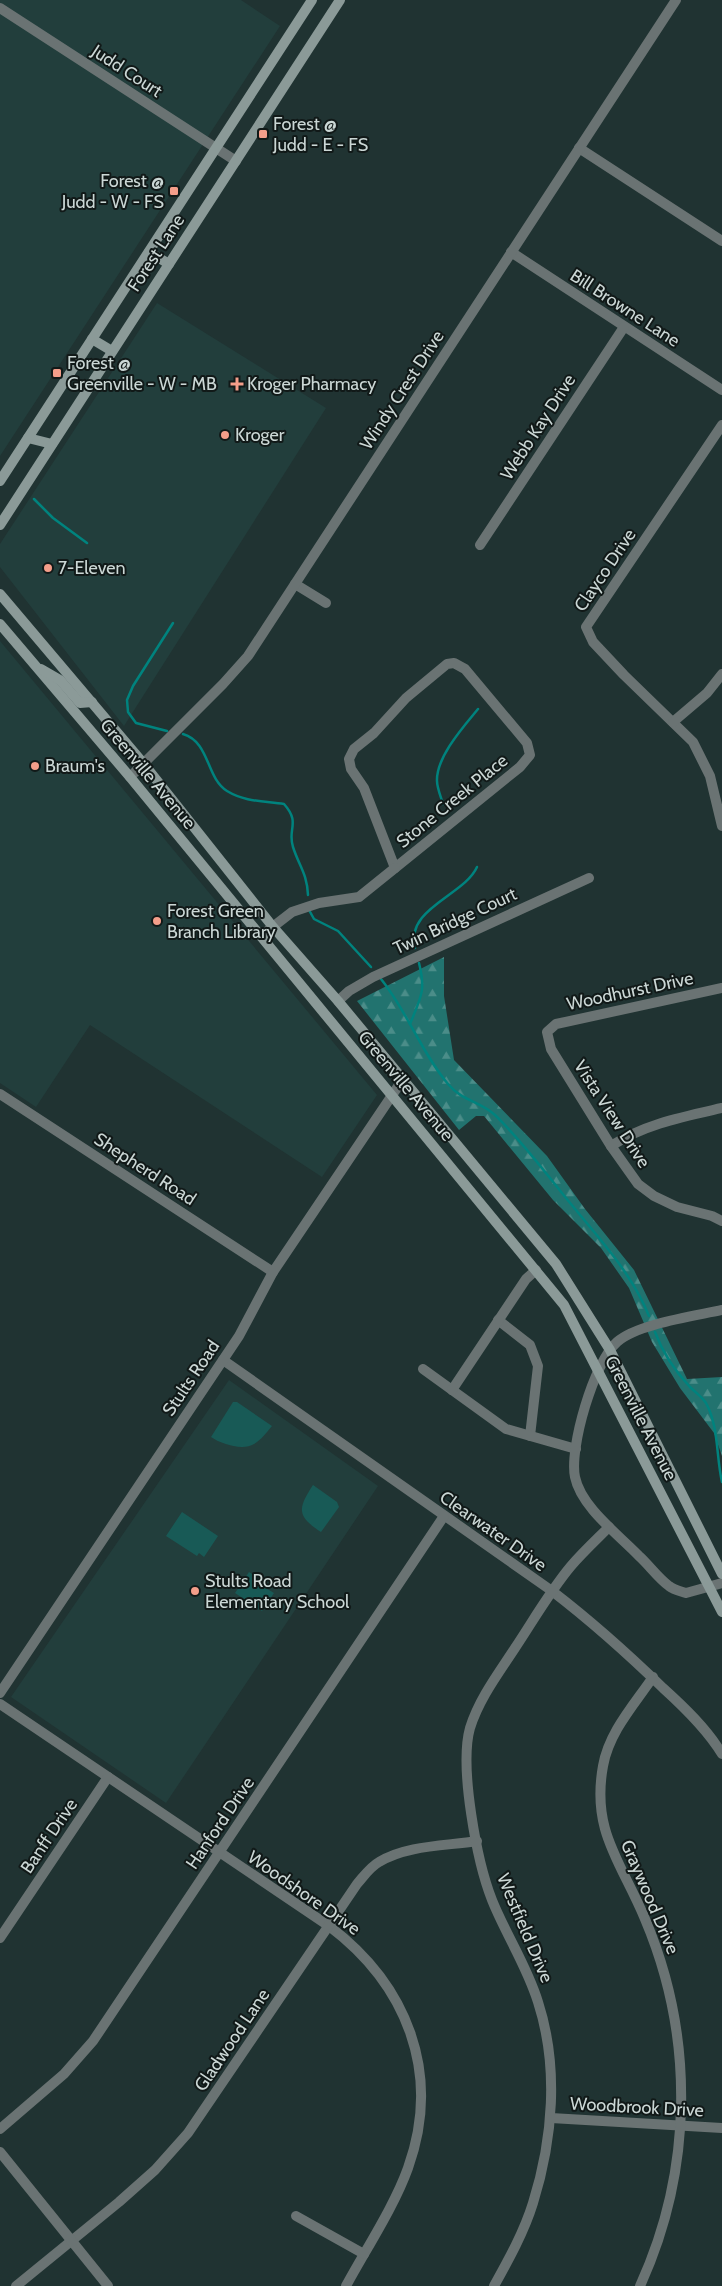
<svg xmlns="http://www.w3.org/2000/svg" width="722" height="2286" font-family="Cabin,sans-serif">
<defs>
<pattern id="forest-firs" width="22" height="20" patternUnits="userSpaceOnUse" patternTransform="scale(1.25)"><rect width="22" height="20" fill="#22736f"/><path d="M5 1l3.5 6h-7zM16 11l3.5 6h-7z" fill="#4b8d89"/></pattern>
</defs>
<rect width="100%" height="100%" fill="#203332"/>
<!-- built -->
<g fill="#223e3c">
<polygon points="0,0 241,0 280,26 0,456"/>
<polygon points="157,303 326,408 124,726 0,567 0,544"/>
<polygon points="0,641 377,1095 322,1177 90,1025 36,1107 0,1083"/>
<polygon points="229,1380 378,1486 166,1803 11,1697"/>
</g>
<!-- green -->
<g fill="#185a56">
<path d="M233 1402H237L272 1426C267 1432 261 1440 254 1444 243 1451 221 1444 211 1437Z"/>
<path d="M313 1485 337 1502 339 1507 321 1532C296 1516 298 1508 313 1485Z"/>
<polygon points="182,1512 218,1536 204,1557 199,1553 197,1556 166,1536"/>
<polygon points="249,1572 261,1580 259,1584 274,1593 262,1611 235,1593"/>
</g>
<!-- forest -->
<polygon fill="url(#forest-firs)" points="444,957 444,996 454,1060 547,1156 585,1209 634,1270 687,1379 722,1377 722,1456 714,1433 680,1388 652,1342 629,1288 601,1248 553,1200 484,1116 476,1116 459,1130 357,1001"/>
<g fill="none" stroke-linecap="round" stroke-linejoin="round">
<!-- stream -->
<g stroke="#00837e" stroke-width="2.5">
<polyline points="34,499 53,518 87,543"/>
<polyline points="167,731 136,723 128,712 127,700 133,686 173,623"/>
<path d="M183 734C210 742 206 778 227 791 245 802 264 801 284 804 301 823 287 829 293 847 299 866 307 873 308 895"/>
<path d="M443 804C441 797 437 788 437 781 436 757 464 726 478 709"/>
<polyline points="309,910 314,919 338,931 371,967"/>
<path d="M415 948C405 908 464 896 477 867"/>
<path d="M381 979C407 1011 421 1052 448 1084 462 1101 480 1101 495 1115 520 1139 540 1166 562 1193 593 1232 630 1269 649 1316"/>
<path d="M410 1024C421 997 426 991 419 963"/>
<path d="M655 1332C662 1351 675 1371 690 1387 695 1392 702 1397 706 1403 719 1427 716 1456 722 1482"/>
</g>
<!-- minor -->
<g stroke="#6a7373" stroke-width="10">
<polyline points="0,8 236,161"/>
<polyline points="579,148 722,241"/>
<polyline points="511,252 722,390"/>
<polyline points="722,425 586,627 593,642 624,675 693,742 710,776 722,826"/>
<polyline points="480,545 624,327"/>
<polyline points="295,584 326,603"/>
<polygon points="454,663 465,669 527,743 530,755 520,767 395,868 364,788 351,769 349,759 354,749 374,733 406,698 447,664"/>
<polyline points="673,722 707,693 722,674"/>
<polyline points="130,777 223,684 248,656 676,0"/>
<polyline points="261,936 292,912 319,903 359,897 395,868"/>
<polyline points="722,988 556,1024 547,1032 551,1049 611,1146 638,1184 654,1196 677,1207 712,1216 722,1221"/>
<polyline points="338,1001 349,991 373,977 589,878"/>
<path d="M611 1146C645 1124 682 1117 722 1108"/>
<polyline points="498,1320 530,1345 538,1366 530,1436"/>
<path d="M223 1360 552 1591C591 1621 628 1654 663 1688 684 1707 707 1729 722 1754"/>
<polyline points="423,1369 506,1429 576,1449"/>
<polyline points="452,1390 526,1279 536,1270"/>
<path d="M0 1704 329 1926C407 1985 442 2073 408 2168 394 2207 366 2249 346 2286"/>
<polyline points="0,1938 108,1777"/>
<polyline points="551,2118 722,2128"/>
<polyline points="0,2129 64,2074 93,2041 444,1516"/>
<polyline points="296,2216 364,2254"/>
<path d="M16 2286 119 2202 155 2170 188 2133 357 1884C364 1876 370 1867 379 1862 407 1845 446 1846 477 1841"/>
<path d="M494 2286C509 2259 524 2232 533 2203 553 2139 559 2067 538 2002 527 1966 506 1935 492 1900 477 1862 459 1767 470 1728 479 1699 498 1674 515 1648 533 1621 550 1591 571 1566 583 1552 596 1540 609 1527"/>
<path d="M640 2286C693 2170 695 2037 645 1919 622 1863 591 1832 603 1766 609 1732 634 1705 653 1677"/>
</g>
<!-- tertiary -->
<g stroke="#6a7373" stroke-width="10">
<polyline points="0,1094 273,1272"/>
<path d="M722 1310C695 1316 637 1324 617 1342 594 1362 569 1448 575 1477 581 1507 619 1535 639 1556 649 1565 658 1578 669 1586 674 1590 680 1591 686 1593L722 1583"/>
<polyline points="0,1693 239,1336 273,1272 403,1079"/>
<polyline points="0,2152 108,2286"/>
</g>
<!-- secondary -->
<g stroke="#8b9a98" stroke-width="10">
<polyline points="149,252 169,264"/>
<polyline points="92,339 112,351"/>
<polyline points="28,438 52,444"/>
<polyline points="0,481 312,0"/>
<polyline points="0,525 340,0"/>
<polyline points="0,594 143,763 273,927 338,1001 556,1264 610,1350 722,1574"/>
<polyline points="0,624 130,777 564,1305 722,1612"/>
<polyline points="41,669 60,680 80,703 92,702"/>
</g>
</g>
<!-- markers -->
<g fill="#f49e8a" stroke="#111918" stroke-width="2">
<rect x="258" y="129" width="10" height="10" rx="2.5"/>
<rect x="169" y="186" width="10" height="10" rx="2.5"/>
<rect x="52" y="368" width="10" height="10" rx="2.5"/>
<path d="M234.5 376.5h5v5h5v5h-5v5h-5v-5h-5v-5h5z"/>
<circle cx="225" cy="435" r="5"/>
<circle cx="48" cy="568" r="5"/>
<circle cx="35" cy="766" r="5"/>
<circle cx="157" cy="921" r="5"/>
<circle cx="195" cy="1591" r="5"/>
</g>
<g text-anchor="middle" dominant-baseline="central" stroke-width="4" stroke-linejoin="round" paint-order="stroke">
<!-- street labels -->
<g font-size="18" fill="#cbd7d5" stroke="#111918">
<text transform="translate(127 71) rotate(33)">Judd Court</text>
<text transform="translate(156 253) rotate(-57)">Forest Lane</text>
<text transform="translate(625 308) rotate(33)">Bill Browne Lane</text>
<text transform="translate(402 390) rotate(-57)">Windy Crest Drive</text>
<text transform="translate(538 427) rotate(-57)">Webb Kay Drive</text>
<text transform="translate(605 570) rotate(-56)">Clayco Drive</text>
<text transform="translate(148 774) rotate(50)">Greenville Avenue</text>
<text transform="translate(452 801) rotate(-39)">Stone Creek Place</text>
<text transform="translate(455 921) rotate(-25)">Twin Bridge Court</text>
<text transform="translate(630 991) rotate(-12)">Woodhurst Drive</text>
<text transform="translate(406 1086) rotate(50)">Greenville Avenue</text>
<text transform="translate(612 1114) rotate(57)">Vista View Drive</text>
<text transform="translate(145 1169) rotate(33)">Shepherd Road</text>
<text transform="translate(191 1378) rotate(-56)">Stults Road</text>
<text transform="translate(641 1418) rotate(63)">Greenville Avenue</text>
<text transform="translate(493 1531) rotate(35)">Clearwater Drive</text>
<text transform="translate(220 1823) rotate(-56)">Hanford Drive</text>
<text transform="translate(49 1836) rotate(-56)">Banff Drive</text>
<text transform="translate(304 1893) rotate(35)">Woodshore Drive</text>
<text transform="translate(650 1897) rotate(67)">Graywood Drive</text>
<text transform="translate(525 1928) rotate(67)">Westfield Drive</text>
<text transform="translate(232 2040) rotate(-56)">Gladwood Lane</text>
<text transform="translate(637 2107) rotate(3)">Woodbrook Drive</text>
</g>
<!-- poi labels -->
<g font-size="18" fill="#cbd7d5" stroke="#111918" text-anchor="start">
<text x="273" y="124">Forest @<tspan x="273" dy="21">Judd - E - FS</tspan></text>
<text x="164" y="181" text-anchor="end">Forest @<tspan x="164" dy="21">Judd - W - FS</tspan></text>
<text x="67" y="363">Forest @<tspan x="67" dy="21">Greenville - W - MB</tspan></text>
<text x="247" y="384">Kroger Pharmacy</text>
<text x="235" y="435">Kroger</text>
<text x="58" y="568">7-Eleven</text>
<text x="45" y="766">Braum's</text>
<text x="167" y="911">Forest Green<tspan x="167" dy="21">Branch Library</tspan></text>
<text x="205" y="1581">Stults Road<tspan x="205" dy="21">Elementary School</tspan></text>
</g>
</g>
</svg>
